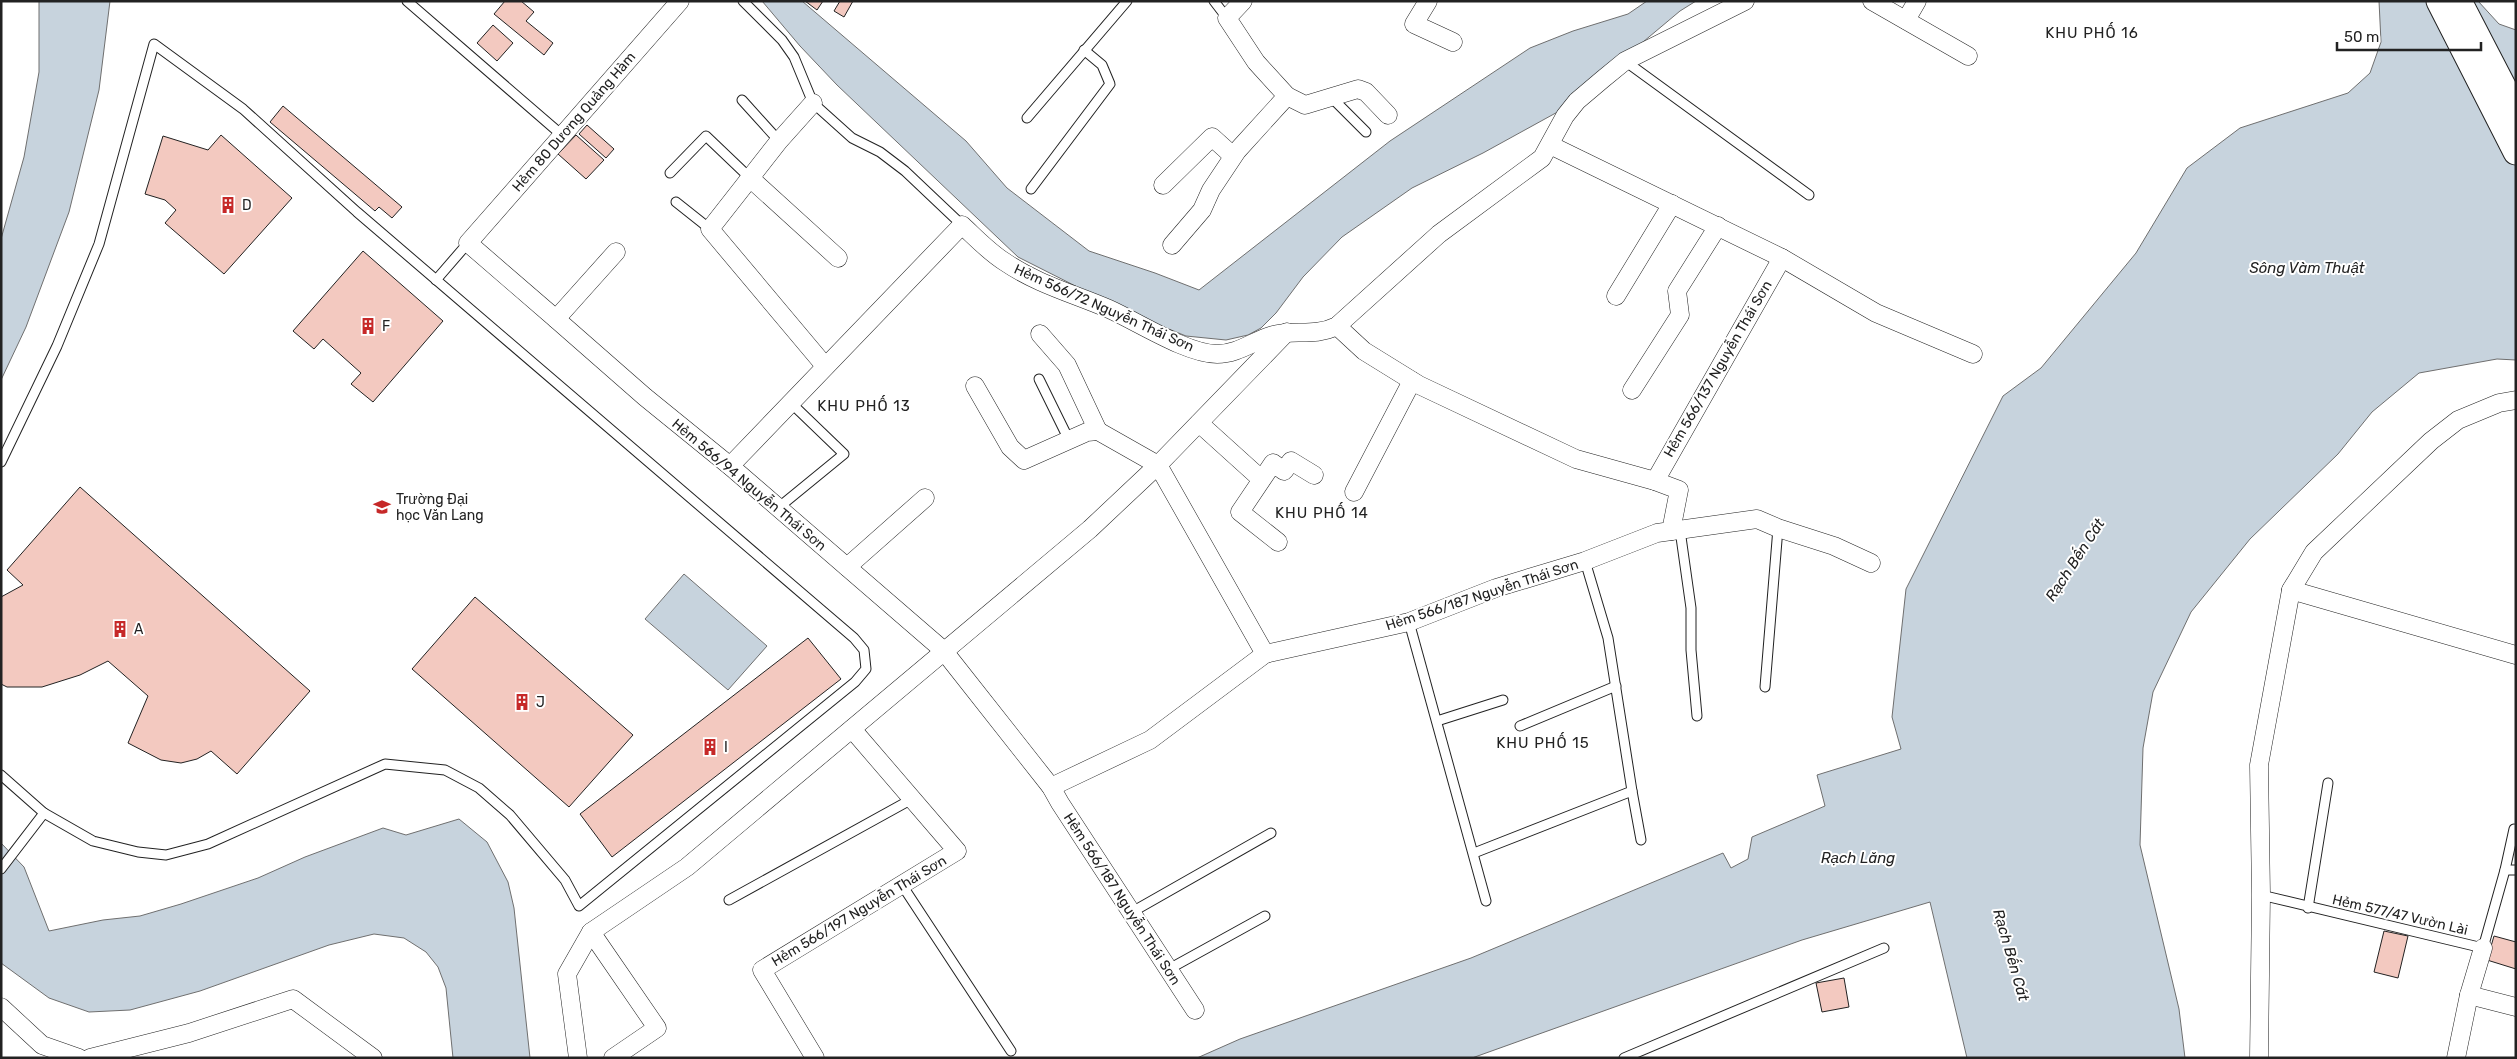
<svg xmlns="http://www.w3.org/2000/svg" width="2517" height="1059" font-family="Rubik,sans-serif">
<rect width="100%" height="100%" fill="#fff"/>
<!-- water -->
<g fill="#c7d3dd" stroke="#6f6f6f">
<polygon points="39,1 110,1 99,90 69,212 26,327 1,380 1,239 24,157 39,72"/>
<polygon points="762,1 802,1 966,141 1007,188 1089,251 1155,273 1199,290 1390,141 1530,48 1573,31 1628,14 1647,1 1696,1 1680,11 1563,109 1483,153 1412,188 1342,237 1303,277 1276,313 1261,328 1248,335 1226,340 1186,336 1127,312 1018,257 837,85 800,46"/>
<polygon points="2379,1 2478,1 2499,24 2516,30 2516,360 2497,359 2419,373 2372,412 2338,454 2250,539 2191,612 2153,692 2143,748 2140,845 2179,1009 2185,1058 1967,1058 1930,902 1802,940 1472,1058 1197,1058 1240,1039 1471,958 1723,853 1731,868 1748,859 1752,837 1825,806 1817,775 1901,749 1892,717 1906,589 2003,396 2041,368 2136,253 2187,168 2240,128 2348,93 2370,73 2381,42"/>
<polygon points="684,574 767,646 728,690 645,619"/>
<polygon points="459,819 487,842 508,882 514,908 530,1058 453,1058 446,988 438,967 426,952 404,938 374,934 329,945 200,991 130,1010 89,1012 49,998 1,963 1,843 24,867 49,931 103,920 140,916 181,904 258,878 305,857 383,828 406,835"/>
</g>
<!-- building -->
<g fill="#f3c9c0" stroke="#222">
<polygon points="505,1 521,1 534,12 526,21 553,43 544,55 494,14"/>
<polygon points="805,1 823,1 817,10"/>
<polygon points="840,1 853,1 844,17 834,11"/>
<polygon points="493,25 513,43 497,61 477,43"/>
<polygon points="283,106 402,207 392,218 379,207 375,211 270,122"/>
<polygon points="587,125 614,149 606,158 579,134"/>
<polygon points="221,135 292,198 224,274 165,223 176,210 165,200 145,194 163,136 208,150"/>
<polygon points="576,135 604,160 586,179 558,154"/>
<polygon points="363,251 443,321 373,402 351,384 361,373 323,339 314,349 293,331"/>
<polygon points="80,487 310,691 237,774 211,751 197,759 181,763 161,760 128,743 148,696 108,661 80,675 42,687 7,687 1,684 1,597 23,585 7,570"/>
<polygon points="475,597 633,735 569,807 412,669"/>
<polygon points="808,638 841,679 612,857 580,814"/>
<polygon points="2384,931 2408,936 2398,978 2374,972"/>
<polygon points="2494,936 2516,942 2516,969 2487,960"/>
<polygon points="1844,978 1849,1007 1822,1012 1816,983"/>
</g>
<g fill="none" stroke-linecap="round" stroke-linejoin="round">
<!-- lane casing -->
<g stroke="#222" stroke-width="11">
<g id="lane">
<polyline points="407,1 563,136"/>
<polyline points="743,1 782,40 794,57 813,103 852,138 880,152 905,171 962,225"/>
<polyline points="1214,1 1227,18"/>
<polyline points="1625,61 1809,195"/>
<polyline points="1332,98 1366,132"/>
<polyline points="742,100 779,141"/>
<polyline points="1027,118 1127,1"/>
<polyline points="670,173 706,136 750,178"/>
<polyline points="1031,189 1110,84 1102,65 1084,50"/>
<polyline points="676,202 710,229"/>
<polyline points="436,280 468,243"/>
<polyline points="1039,379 1069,440"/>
<polyline points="1,462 57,346 99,244 154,44 243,109 357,212 854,638 864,650 866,669 855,682 579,906 565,880 510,815 479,788 445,770 385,764 208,844 166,855 138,852 93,841 44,813 1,775"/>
<polyline points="778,508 844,454 790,402"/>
<polyline points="1680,530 1691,608 1691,650 1697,716"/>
<polyline points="1409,622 1486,901"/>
<polyline points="1765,687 1778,528"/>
<polyline points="1437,721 1503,700"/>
<polyline points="1520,726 1616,686"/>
<polyline points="1632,791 1641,840"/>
<polyline points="1474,853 1632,791 1608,638 1585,561"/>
<polyline points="1,869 44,813"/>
<polyline points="2505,870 2516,870"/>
<polyline points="902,885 1011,1051"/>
<polyline points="2261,895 2483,948 2505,870 2514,829"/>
<polyline points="729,900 912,799"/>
<polyline points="2308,908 2328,783"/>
<polyline points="1132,912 1271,833"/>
<polyline points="1169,969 1265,916"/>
<polyline points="1624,1058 1884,948"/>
</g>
</g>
<!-- street casing -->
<g stroke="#222" stroke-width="19">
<g id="street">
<polyline points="1428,1 1414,24 1453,42"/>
<polyline points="1872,1 1968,56"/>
<polyline points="1906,20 1917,1"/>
<polyline points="1287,96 1305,105 1358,89 1366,92 1388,115"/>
<polyline points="813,103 779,141 710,229 825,366"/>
<polyline points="1550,145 1782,258 1876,313 1973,354"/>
<polyline points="750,178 838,258"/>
<polyline points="1163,185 1212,137 1233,156"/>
<polyline points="1172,245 1202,210 1211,190 1237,151 1287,96 1256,62 1227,18 1243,1"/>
<polyline points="616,252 556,319 468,243 680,1"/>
<polyline points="1616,296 1672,204"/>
<polyline points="556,319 645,397 730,466 943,650 1051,787 1060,803 1195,1010"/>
<polyline points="1337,326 1364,351 1419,385 1576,459 1655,481 1679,490 1671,531"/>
<polyline points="1040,334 1067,365 1098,431"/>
<polyline points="975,386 1010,447 1024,460 1087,432 1098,431 1158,465 1265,654"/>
<polyline points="1632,390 1680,315 1677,291 1718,226"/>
<polyline points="1199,423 1261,479"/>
<path d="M730 466 962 225C976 238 989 252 1005 262 1037 284 1074 294 1109 309 1138 322 1187 354 1217 354 1237 354 1252 342 1270 336 1293 328 1312 338 1337 326L1439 234 1542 158 1565 116 1577 101 1603 79 1625 61 1745 1"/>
<polyline points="1655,481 1782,258"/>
<polyline points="1354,492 1412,381"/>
<polyline points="1278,542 1240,512 1273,463 1284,471 1291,461 1314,475"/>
<polyline points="847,567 925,498"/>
<polyline points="2291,590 2516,655"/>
<polyline points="1051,787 1150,740 1265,654 1409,622 1496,588 1585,561 1657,533 1757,519 1778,528 1834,546 1871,563"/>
<polyline points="591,932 657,1028 613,1058"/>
<polyline points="2469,995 2516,1007"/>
<polyline points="1,1007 42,1045 79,1058"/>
<polyline points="90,1058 189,1033 293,999 373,1058"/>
<polyline points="578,1058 567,974 591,932 687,867 1090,529 1158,465 1287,332"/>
<polyline points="815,1058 762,970 957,851 852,729"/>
<polyline points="2259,1058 2261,895 2259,765 2291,590 2314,552 2431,441 2458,420 2499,403 2516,400"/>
<polyline points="2456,1058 2469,995 2483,948"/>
</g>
</g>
<!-- secondary casing -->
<g stroke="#222" stroke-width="27">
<g id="secondary">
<polyline points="2439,1 2516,152"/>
<polyline points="2459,1 2516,111"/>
</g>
</g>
<!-- lane -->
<use href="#lane" stroke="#fff" stroke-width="9"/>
<!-- street -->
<use href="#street" stroke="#fff" stroke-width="18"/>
<!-- secondary -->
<use href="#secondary" stroke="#fff" stroke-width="25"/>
</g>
<!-- icons -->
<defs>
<g id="building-bare" transform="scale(1.35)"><path d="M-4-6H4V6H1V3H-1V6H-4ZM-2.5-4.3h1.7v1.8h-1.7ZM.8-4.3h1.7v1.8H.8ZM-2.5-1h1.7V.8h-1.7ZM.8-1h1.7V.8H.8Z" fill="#c62828" stroke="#fff" stroke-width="2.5" paint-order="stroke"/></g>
<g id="university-bare" transform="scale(1.35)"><path d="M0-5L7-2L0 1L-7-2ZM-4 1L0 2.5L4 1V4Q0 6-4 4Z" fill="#c62828" stroke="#fff" stroke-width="2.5" paint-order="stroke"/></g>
</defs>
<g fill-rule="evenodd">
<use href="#building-bare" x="228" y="205"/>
<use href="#building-bare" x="368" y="326"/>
<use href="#university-bare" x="382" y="507"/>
<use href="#building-bare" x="120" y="629"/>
<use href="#building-bare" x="522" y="702"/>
<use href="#building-bare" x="710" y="747"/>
</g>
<g text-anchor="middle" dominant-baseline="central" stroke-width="4" stroke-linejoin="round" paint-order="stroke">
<!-- street labels -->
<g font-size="14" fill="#222" stroke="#fff">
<text transform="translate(574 122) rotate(-49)">Hẻm 80 Dương Quảng Hàm</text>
<text transform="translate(1104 308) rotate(24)">Hẻm 566/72 Nguyễn Thái Sơn</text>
<text transform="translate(1718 369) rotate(-60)">Hẻm 566/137 Nguyễn Thái Sơn</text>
<text transform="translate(749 485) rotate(40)">Hẻm 566/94 Nguyễn Thái Sơn</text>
<text transform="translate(1482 595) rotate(-18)">Hẻm 566/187 Nguyễn Thái Sơn</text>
<text transform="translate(1122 899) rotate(57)">Hẻm 566/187 Nguyễn Thái Sơn</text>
<text transform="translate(859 911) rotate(-31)">Hẻm 566/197 Nguyễn Thái Sơn</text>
<text transform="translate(2400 915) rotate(13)">Hẻm 577/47 Vườn Lài</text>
</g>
<!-- poi labels -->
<g font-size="14" fill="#222" stroke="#fff" text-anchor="start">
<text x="242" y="205">D</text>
<text x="382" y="326">F</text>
<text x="396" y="499">Trường Đại<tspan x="396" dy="16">học Văn Lang</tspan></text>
<text x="134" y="629">A</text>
<text x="536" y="702">J</text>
<text x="724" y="747">I</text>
</g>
<!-- neighbourhood labels -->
<g font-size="15" letter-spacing="1" fill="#222" stroke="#fff">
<text x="2092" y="33">KHU PHỐ 16</text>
<text x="864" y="406">KHU PHỐ 13</text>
<text x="1322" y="513">KHU PHỐ 14</text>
<text x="1543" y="743">KHU PHỐ 15</text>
</g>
<!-- water labels -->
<g font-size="15" font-style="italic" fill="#222" stroke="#fff">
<text x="2307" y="268">Sông Vàm Thuật</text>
<text transform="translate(2075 560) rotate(-57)">Rạch Bến Cát</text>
<text x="1858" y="858">Rạch Lăng</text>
<text transform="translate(2011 955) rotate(74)">Rạch Bến Cát</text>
</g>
</g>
<!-- border -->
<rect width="2517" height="1059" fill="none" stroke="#222222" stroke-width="5"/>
<!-- scale -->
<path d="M2337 42v8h144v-8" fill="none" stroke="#222222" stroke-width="2.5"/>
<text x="2344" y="42" font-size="15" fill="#222222" stroke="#ffffff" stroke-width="4" paint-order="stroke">50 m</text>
</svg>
